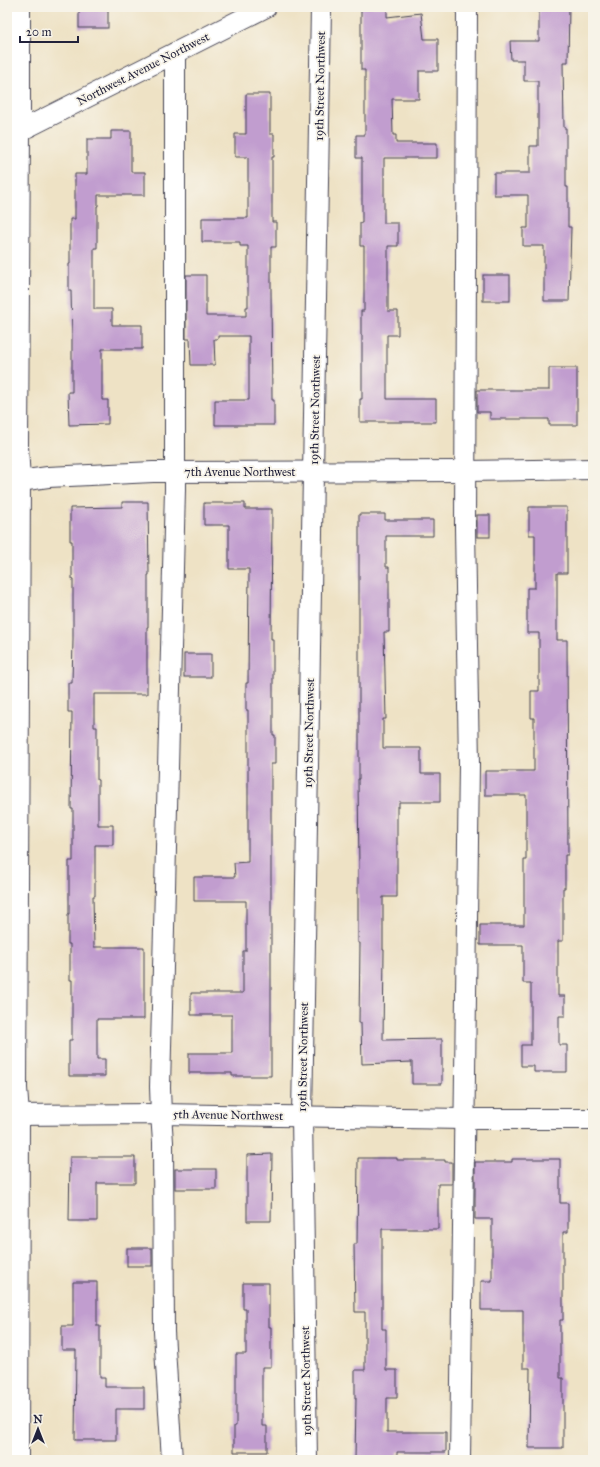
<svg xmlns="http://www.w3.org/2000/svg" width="600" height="1467" font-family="'IM FELL Great Primer',serif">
<rect width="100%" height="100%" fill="#f7f3e8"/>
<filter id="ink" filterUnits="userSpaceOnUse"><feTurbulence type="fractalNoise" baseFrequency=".025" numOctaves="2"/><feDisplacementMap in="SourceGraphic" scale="8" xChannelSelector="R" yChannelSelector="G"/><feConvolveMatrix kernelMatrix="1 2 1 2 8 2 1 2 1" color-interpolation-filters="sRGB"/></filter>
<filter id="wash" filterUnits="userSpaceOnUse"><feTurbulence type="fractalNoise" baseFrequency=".012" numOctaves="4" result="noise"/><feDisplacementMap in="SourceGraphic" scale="16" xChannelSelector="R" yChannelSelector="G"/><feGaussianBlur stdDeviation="0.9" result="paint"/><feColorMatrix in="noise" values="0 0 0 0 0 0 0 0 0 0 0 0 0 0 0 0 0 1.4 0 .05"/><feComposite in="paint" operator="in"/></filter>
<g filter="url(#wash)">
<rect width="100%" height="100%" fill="#eee2c5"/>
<g id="blocks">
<!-- building -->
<g fill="#c19dcf">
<rect x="79" y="7" width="29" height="21"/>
<polygon points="361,7 387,7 387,17 421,13 424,39 438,39 438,71 419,71 419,99 392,99 393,135 396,135 396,143 437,143 437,158 384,158 384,223 398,223 398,246 388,246 388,311 398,311 398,335 387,335 387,399 436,399 436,422 360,422 360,399 362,399 362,335 361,335 361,311 364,311 364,246 360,246 360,223 362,223 362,158 356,158 356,135 365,135 365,70 361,70"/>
<polygon points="539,7 569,7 568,62 563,62 564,128 566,128 566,187 568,187 568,227 571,227 569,301 544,301 544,246 523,246 523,228 528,228 528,195 494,195 494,173 530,173 530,146 538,146 538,81 524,81 524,60 511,60 510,41 539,41"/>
<polygon points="246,94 270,94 270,134 274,134 274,157 272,157 272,222 276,222 276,247 271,247 271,290 272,400 274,400 274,425 215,425 215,400 249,400 249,336 218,336 218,339 214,339 215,365 191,365 190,339 186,339 186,275 206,275 206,316 246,316 246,307 248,307 248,246 240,246 240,242 202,242 202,218 248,218 248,157 235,157 235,134 246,134"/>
<polygon points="111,131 131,131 131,172 145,172 145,195 98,195 98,206 97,206 97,248 94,248 94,309 112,309 112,325 142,325 142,349 102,349 102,400 108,400 108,424 69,425 68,392 72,392 72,336 71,291 69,291 69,264 70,264 70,219 75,219 75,174 87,174 87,139 111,139"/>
<rect x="483" y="275" width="27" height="26"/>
<polygon points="549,368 577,368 577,425 549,425 549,419 490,419 490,412 477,412 477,390 549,390"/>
<polygon points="122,502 148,502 149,575 148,575 148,627 147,627 147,694 94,694 94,727 97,727 97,780 98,780 98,825 113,825 113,845 95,845 95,896 93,896 94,947 144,947 144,1019 97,1019 97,1059 105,1059 105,1076 69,1076 69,1040 72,1040 72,980 70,980 70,944 68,944 68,914 69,914 69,861 73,861 73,809 71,809 72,712 68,712 68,683 72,683 73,639 73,579 72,579 72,541 70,541 70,508 122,507"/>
<polygon points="204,503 245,503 245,509 272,509 271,639 273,639 273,735 275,735 275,764 271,764 271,1076 232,1076 232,1073 189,1073 189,1053 232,1053 232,1015 191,1015 191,993 243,993 243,951 246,951 246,901 194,901 194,877 235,877 234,863 248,862 248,710 246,710 246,683 248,683 249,569 229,569 229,525 204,525"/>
<polygon points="529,507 567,507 567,573 557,573 557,640 567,640 568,855 565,855 565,888 563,888 563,941 558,941 558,996 565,996 565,1016 559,1016 559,1045 567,1045 567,1072 534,1072 534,1066 521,1066 521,1045 531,1045 531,983 523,983 523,945 480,945 480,925 524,925 524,860 526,860 526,795 485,795 485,771 534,771 534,718 531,718 531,691 539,691 539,633 527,633 527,588 535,588 535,535 529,535"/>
<polygon points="359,514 385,514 385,520 433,520 433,536 386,536 386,567 389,567 389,632 384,632 386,719 383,719 383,748 421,748 421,774 440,774 440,802 399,802 399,807 397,807 397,897 383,897 383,950 384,950 383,1040 442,1039 442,1084 412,1084 412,1062 362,1064 361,1023 359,1023 360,943 358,943 358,869 359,869 358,779 359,779"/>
<rect x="477" y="515" width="13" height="22"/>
<rect x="184" y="654" width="27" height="23"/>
<polygon points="272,1154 271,1221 247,1221 247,1155"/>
<polygon points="70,1157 135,1157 135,1183 97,1183 97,1221 69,1221"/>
<polygon points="358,1158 397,1158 397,1160 445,1160 445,1162 452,1162 452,1184 438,1184 438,1229 382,1229 382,1329 386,1329 386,1370 397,1370 397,1398 387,1398 387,1432 446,1432 446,1452 397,1452 397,1460 355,1460 356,1398 355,1398 355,1370 365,1370 365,1312 355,1312 354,1244 357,1244"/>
<polygon points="512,1159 560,1159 560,1203 568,1203 568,1232 563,1232 563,1320 560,1320 560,1378 563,1378 563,1448 529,1448 530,1368 523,1368 523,1310 481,1310 481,1281 492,1281 492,1219 475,1219 475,1162 512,1162"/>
<rect x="175" y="1169" width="41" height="20"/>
<rect x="127" y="1248" width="25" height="18"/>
<polygon points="73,1282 97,1282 97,1326 100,1326 100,1378 105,1378 105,1387 144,1387 144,1409 116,1409 116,1440 75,1440 76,1350 62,1350 62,1326 73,1326"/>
<polygon points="243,1283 269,1283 269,1327 271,1327 271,1367 262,1367 262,1426 267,1426 267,1452 234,1452 234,1426 236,1426 236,1354 246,1354 246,1309 243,1309"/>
</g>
</g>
</g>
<g filter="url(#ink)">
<use href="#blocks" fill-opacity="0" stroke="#413f50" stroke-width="1"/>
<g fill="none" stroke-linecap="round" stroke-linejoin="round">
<!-- minor casing -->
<g stroke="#413f50" stroke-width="22">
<g id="minor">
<polyline points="20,131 266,7"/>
<polyline points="7,485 20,481 48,477 153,472 465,471 593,469"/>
<polyline points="7,1115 161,1114 463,1119 593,1119"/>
<polyline points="18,1460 19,1115 17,1088 20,481 18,446 20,131 20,7"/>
<polyline points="172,1460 164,1332 163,1142 161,1114 160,1087 175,489 175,53"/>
<polyline points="307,1460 302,1116 321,7"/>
<polyline points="460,1460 469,764 465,528 467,7"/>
</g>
</g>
<!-- minor -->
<use href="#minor" stroke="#fff" stroke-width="20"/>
</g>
</g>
<g text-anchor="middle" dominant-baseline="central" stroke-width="3.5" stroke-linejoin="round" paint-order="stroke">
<!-- street labels -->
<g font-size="12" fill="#22223b" stroke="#f7f3e8">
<text transform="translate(143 69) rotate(-27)">Northwest Avenue Northwest</text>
<text transform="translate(320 86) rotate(-89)">19th Street Northwest</text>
<text transform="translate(315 410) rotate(-89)">19th Street Northwest</text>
<text x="240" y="472">7th Avenue Northwest</text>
<text transform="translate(309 733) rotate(-89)">19th Street Northwest</text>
<text transform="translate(303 1057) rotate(-89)">19th Street Northwest</text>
<text transform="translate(228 1115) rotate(1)">5th Avenue Northwest</text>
<text transform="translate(306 1381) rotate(-91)">19th Street Northwest</text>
</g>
</g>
<!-- margin -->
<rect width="600" height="1467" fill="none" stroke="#f7f3e8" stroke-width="24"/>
<!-- north arrow -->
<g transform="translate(38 1429)" stroke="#f7f3e8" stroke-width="3" paint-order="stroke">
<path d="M0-3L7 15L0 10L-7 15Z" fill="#22223b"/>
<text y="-6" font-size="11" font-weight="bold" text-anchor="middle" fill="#22223b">N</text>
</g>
<!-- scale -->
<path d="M20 36v6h58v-6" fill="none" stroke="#22223b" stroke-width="2"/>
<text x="26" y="36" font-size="12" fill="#22223b" stroke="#f7f3e8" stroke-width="3" paint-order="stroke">20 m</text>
</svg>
